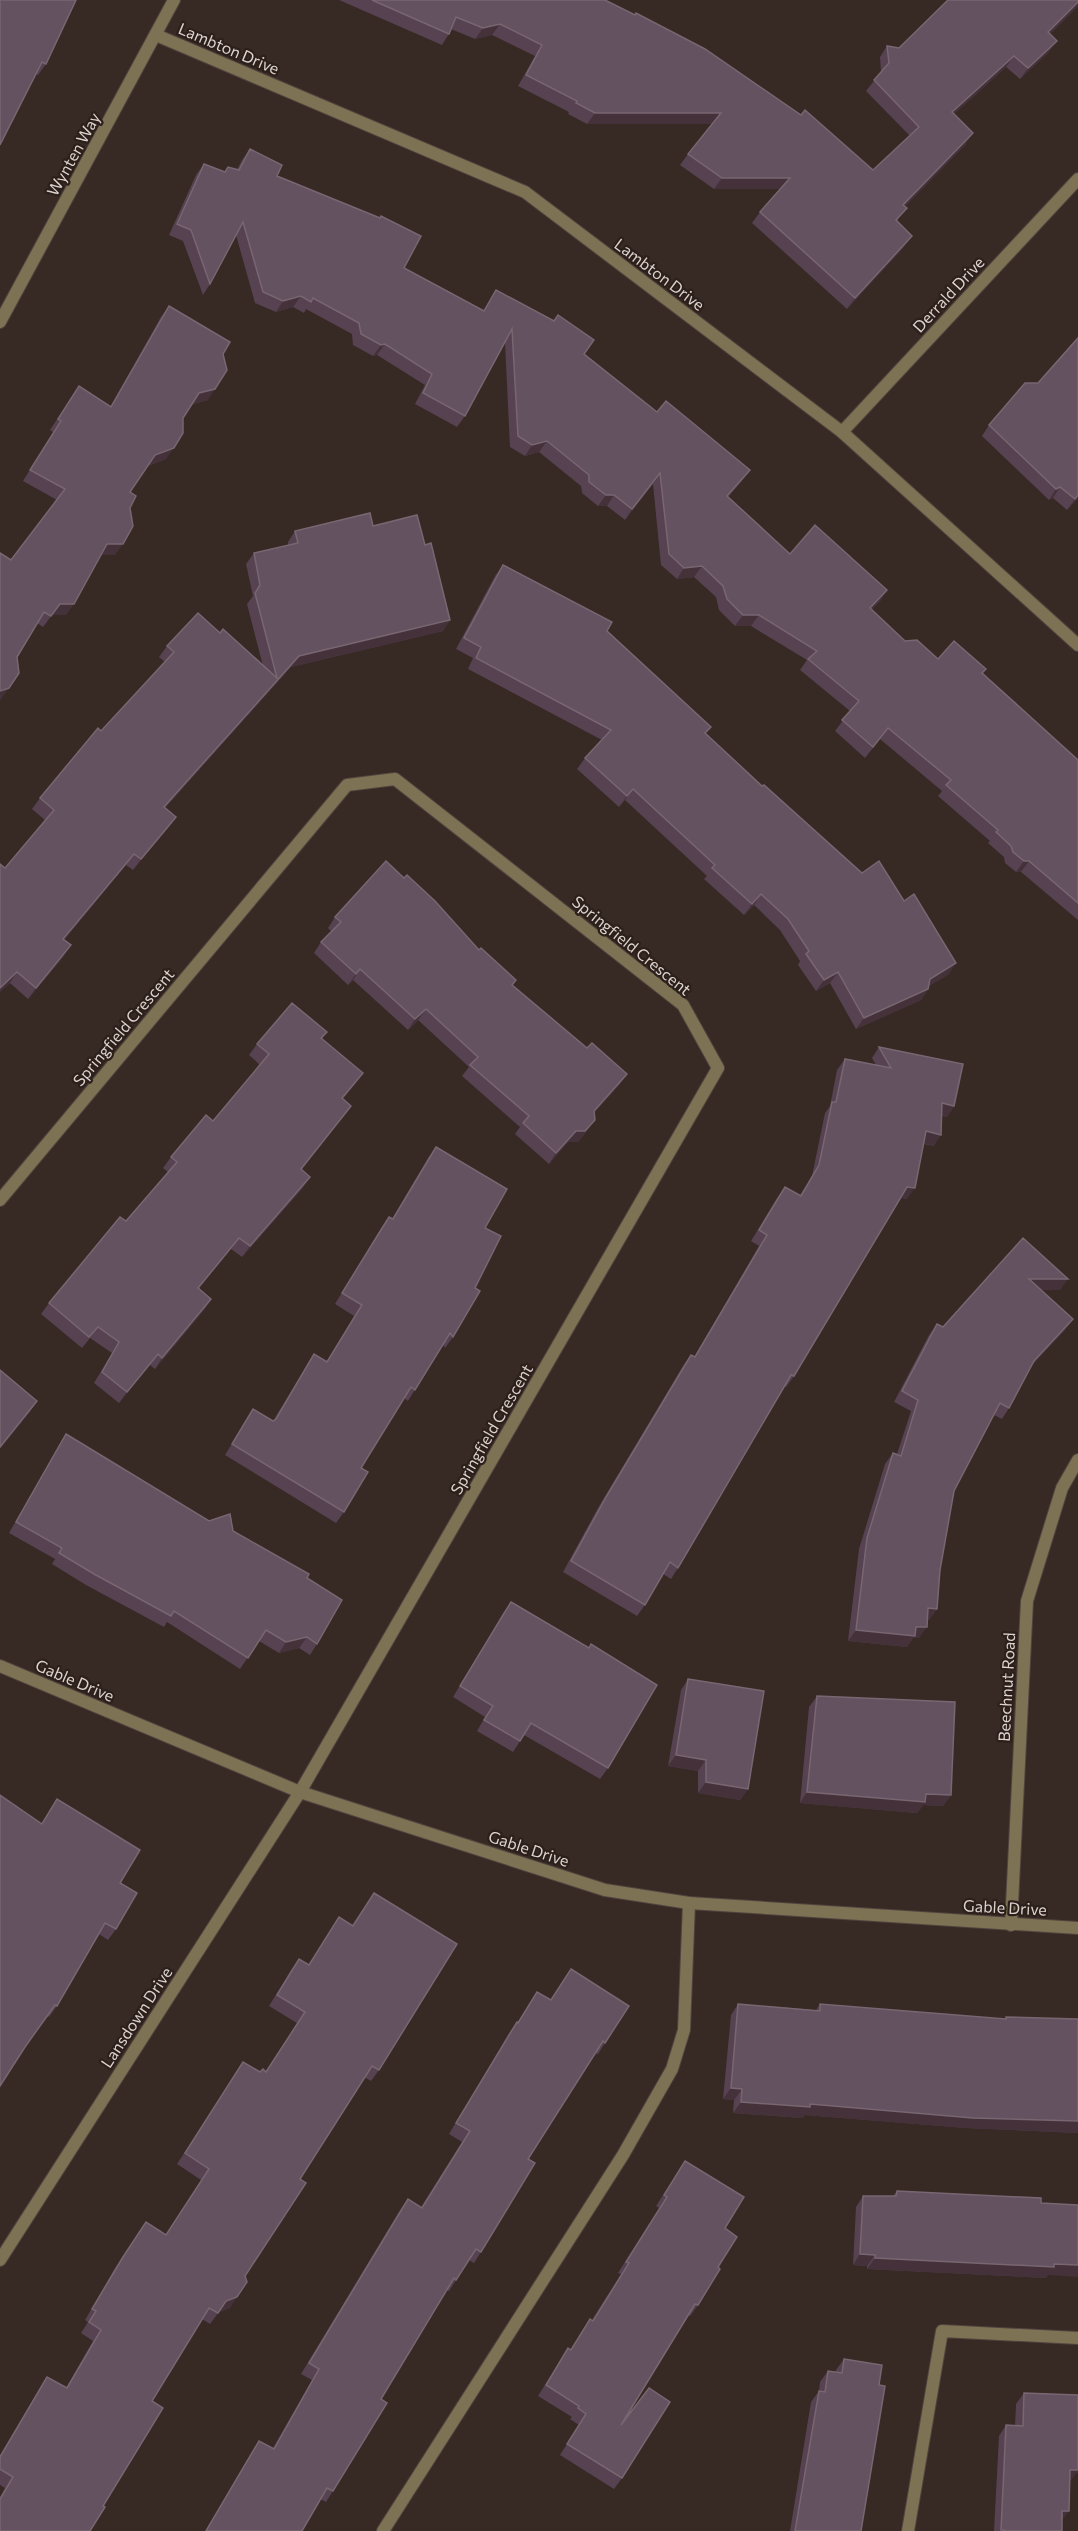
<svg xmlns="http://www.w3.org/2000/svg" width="1078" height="2531" font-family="Commissioner,sans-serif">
<rect width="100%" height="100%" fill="#372924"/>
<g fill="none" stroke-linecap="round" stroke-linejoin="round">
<!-- service casing -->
<g stroke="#51443f" stroke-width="14">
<g id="service">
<polyline points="383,2531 623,2155 672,2069 684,2030 689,1903"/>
<polyline points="908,2531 942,2331 1078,2338"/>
</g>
</g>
<!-- minor casing -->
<g stroke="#51443f" stroke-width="14">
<g id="minor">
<polyline points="156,35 525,192 842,432 1078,645"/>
<polyline points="0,322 174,0"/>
<polyline points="842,432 1078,179"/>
<polyline points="0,1200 347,785 395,779 683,1005 718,1068 300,1792 0,2260"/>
<polyline points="0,1666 300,1792 605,1890 689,1903 1078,1928"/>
<polyline points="1011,1925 1027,1601 1062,1488 1078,1460"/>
</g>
</g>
<!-- service -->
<use href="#service" stroke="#7d7253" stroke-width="12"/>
<!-- minor -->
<use href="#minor" stroke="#7d7253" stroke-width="12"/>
</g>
<!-- wall -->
<g fill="#574252">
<polygon points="0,0 46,64 38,75 36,74"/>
<polygon points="339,0 605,0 873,170 910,136 866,91 881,72 880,57 887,46 899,48 1078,0 1078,6 1050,34 1049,52 1020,79 1006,67 954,114 966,144 905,206 897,221 904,247 847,309 752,223 760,212 780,189 714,189 680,165 688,154 712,124 587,124 568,114 569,112 518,86 535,56 492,35 475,39 451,29 449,34 442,45"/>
<polygon points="250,149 277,176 404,268 483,311 496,290 584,354 742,481 728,497 790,554 887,590 880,601 871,610 905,641 938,659 986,669 982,674 1078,760 1078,920 1021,872 1016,872 1005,863 1004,857 988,843 990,841 938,796 942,791 880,739 865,758 835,731 850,711 800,670 807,660 751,626 735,626 719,610 716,597 694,577 677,579 661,565 653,484 625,520 607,506 598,506 582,493 581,486 539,452 525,456 510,447 505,343 465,416 457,427 415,404 425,385 377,355 373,356 353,345 352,334 306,309 304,313 293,307 276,312 255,303 236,235 210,284 203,295 183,241 169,235 196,175 204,164 225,172 237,170 242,160"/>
<polygon points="169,306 223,354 208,400 193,404 183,418 166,459 148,466 130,492 130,508 115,555 101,555 66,615 52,615 43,627 37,623 17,657 1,699 0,700 0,553 11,560 57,500 23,481 53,432 50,430 79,386 110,407 161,317"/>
<polygon points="1078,338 1078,498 1067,510 1053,498 1049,500 982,436 989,425 1038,383"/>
<polygon points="373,526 425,545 450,620 443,631 291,667 165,808 168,828 133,870 126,865 64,940 64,956 28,999 10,983 0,992 0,864 5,868 45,820 32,809 40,798 165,662 159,657 167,646 220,633 263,666 247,604 253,596 246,564 254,553 288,546 288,542 295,531"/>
<polygon points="503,565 607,631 705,734 949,974 929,986 928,989 921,1000 856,1029 830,983 816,991 798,965 800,961 780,930 754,905 744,915 704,879 707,876 625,800 619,807 577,769 585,758 602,740 468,669 473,658 456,649 495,576"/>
<polygon points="335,917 479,950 513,985 587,1048 627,1074 619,1085 594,1113 595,1120 578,1142 568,1142 549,1164 515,1134 520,1127 462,1076 469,1067 418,1020 408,1030 353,980 348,985 314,953 321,942 332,932 328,928"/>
<polygon points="327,1032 322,1039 355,1084 343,1099 351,1106 302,1169 303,1188 242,1257 231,1249 199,1288 211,1299 204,1310 155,1369 150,1365 119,1403 94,1383 112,1353 90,1338 82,1348 41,1314 49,1303 126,1221 168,1172 163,1168 171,1157 213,1121 260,1065 249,1055 257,1044"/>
<polygon points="879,1047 954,1106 947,1117 942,1116 934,1146 924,1144 907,1199 901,1198 794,1376 786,1387 784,1386 678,1568 671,1579 663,1574 645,1605 637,1616 563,1572 598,1508 683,1366 691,1355 694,1357 759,1246 751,1241 777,1198 785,1187 800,1195 812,1176 825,1113 830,1106 837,1070 845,1059 876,1065 872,1058"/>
<polygon points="436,1147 485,1228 475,1288 453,1337 445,1348 443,1344 408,1401 404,1398 361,1468 344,1512 336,1523 225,1455 253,1409 273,1421 307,1365 314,1354 327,1361 354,1316 335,1304 381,1228 389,1217 392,1219 428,1158"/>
<polygon points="1023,1238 1060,1290 1041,1290 1065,1330 1030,1367 1009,1408 1002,1419 994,1415 954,1491 940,1570 937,1609 929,1620 927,1619 919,1638 913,1638 907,1647 848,1641 859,1549 885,1464 893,1453 897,1454 911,1411 894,1402 929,1335 937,1324 943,1327"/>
<polygon points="66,1434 209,1521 233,1531 307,1578 317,1644 310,1655 299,1648 279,1653 259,1641 240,1669 167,1622 164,1627 86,1585 52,1564 55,1559 9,1533 59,1445"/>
<polygon points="511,1602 608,1768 600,1779 524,1735 513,1752 477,1731 485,1717 453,1697 503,1613"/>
<polygon points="688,1679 748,1789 740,1800 698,1793 698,1771 668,1766 681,1690"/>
<polygon points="817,1696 951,1795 943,1806 923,1805 917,1813 800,1803 809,1707"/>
<polygon points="57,1799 120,1883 116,1929 108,1940 99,1934 57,2006 49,2017 48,2016 22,2050 41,1824"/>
<polygon points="374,1893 379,2070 371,2081 364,2077 300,2179 245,2276 230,2308 219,2312 210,2324 202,2319 0,2531 0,2497 5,2488 0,2485 0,2455 40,2388 47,2377 66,2388 93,2341 81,2333 88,2322 85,2320 115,2268 146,2222 166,2235 201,2180 177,2164 236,2073 243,2062 260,2072 266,2071 297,2023 269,2006 291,1970 299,1959 309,1965 339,1917 352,1925"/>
<polygon points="571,1969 605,2043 598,2054 595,2053 528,2159 481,2252 474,2263 469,2260 449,2291 447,2290 381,2399 333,2491 326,2502 320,2499 302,2531 205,2531 252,2452 259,2441 273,2448 312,2380 301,2374 400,2210 408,2199 421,2207 462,2142 449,2134 509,2033 517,2022 518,2022 537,1992 551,2000"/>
<polygon points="738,2004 816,2010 820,2004 1005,2019 1006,2017 1078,2019 1078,2133 966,2128 805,2115 802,2118 733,2113 734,2100 723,2099 731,2015"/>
<polygon points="685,2161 725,2228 718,2267 698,2305 690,2316 688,2315 621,2425 622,2478 614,2489 560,2455 579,2425 570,2419 572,2417 538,2396 568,2348 571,2349 590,2319 592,2320 621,2274 618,2273 659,2208 656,2206"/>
<polygon points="897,2191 1048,2275 1046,2278 867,2269 867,2266 853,2265 856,2207 863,2196 893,2196"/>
<polygon points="844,2359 861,2531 790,2531 811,2402 819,2391 820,2382 828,2371 836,2372 836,2370"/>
<polygon points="1024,2393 1076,2473 1070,2481 1062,2521 1062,2531 994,2531 999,2436 1006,2425 1015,2426 1016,2404"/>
</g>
<!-- shaded-wall -->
<g fill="#44313a">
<polygon points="1078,2 1078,6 1041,43 1048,32"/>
<polygon points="500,24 492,35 475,39 483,28"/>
<polygon points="1057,41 1049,52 1020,79 1028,68"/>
<polygon points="1014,56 1006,67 944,123 952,112"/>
<polygon points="595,113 721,113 713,124 587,124"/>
<polygon points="973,133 966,144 896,216 903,205"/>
<polygon points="722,178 790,178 782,189 714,189"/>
<polygon points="912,236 904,247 847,309 855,298"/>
<polygon points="301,296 293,307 276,312 283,301"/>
<polygon points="385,344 377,355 373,356 381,345"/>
<polygon points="215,389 208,400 192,404 199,393"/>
<polygon points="547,441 539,452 525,456 532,445"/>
<polygon points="174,448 166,459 148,466 155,455"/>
<polygon points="750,470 742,481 720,507 727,496"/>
<polygon points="660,473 653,484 625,520 632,509"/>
<polygon points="1060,487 1053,498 1049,500 1056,489"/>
<polygon points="606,495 614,495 607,506 598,506"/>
<polygon points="1078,495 1078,498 1067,510 1075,499"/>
<polygon points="107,544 123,544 115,555 99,555"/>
<polygon points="702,566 694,577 677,579 684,568"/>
<polygon points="887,590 880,601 862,619 870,608"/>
<polygon points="60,604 74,604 66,615 52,615 43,627"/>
<polygon points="743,615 759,615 751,626 735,626"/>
<polygon points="450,620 443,631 291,667 156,818 164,807 299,656"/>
<polygon points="9,688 1,699 0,700 0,691"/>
<polygon points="633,789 625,800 619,807 627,796"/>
<polygon points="176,817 168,828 133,870 141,859"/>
<polygon points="134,854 126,865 56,950 63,939"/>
<polygon points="1024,861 1029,861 1021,872 1016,872"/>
<polygon points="761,894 754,905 744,915 752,904"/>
<polygon points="71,945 64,956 28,999 36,988"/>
<polygon points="956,963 949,974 922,990 930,979"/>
<polygon points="360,969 353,980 348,985 356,974"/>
<polygon points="17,972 10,983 0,992 0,988"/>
<polygon points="838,972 830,983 816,991 824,980"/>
<polygon points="928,989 921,1000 856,1029 864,1018"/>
<polygon points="426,1009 418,1020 408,1030 415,1019"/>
<polygon points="363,1073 355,1084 334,1109 342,1098"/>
<polygon points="627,1074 619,1085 586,1122 594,1111"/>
<polygon points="942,1103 954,1106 947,1117 935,1114"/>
<polygon points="351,1106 343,1117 293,1180 301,1169"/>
<polygon points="595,1120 578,1142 568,1142 549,1164 556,1153 576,1131"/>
<polygon points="926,1131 941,1135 934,1146 919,1142"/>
<polygon points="310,1177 303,1188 242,1257 250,1246"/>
<polygon points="907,1187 915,1188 907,1199 900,1198"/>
<polygon points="239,1238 231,1249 190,1299 198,1288"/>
<polygon points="1029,1279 1068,1279 1060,1290 1021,1290"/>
<polygon points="211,1299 204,1310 155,1369 162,1358"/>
<polygon points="1073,1319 1065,1330 1026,1372 1034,1361"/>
<polygon points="158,1354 150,1365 119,1403 127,1392"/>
<polygon points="37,1401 30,1412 0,1449 0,1447"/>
<polygon points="928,1608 937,1609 929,1620 921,1619"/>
<polygon points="916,1627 927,1627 919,1638 913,1638 907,1647 848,1641 856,1630"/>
<polygon points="307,1637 299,1648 279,1653 286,1642"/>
<polygon points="676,1755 706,1760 698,1771 668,1766"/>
<polygon points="706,1782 748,1789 740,1800 698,1793"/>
<polygon points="807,1792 926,1794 951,1795 943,1806 923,1805 917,1813 800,1803"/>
<polygon points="731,2088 742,2089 734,2100 723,2099"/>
<polygon points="741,2102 810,2104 1078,2121 1078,2133 966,2128 805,2115 802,2118 733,2113"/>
<polygon points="860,2254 875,2255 867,2266 853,2265"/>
<polygon points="875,2258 1078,2265 1078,2277 1048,2275 1046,2278 867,2269"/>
<polygon points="237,2297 230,2308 218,2312 226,2301"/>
<polygon points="1078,2463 1078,2474 1076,2473 1070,2481 1062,2481 1070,2470"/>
<polygon points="1062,2511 1069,2511 1061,2522"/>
</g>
<!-- building -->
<g fill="#655260" stroke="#786671" stroke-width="1.5">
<polygon points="0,0 76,0 46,64 42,62 0,145"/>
<polygon points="372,0 605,0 635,15 636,13 705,49 801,115 805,110 873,170 919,127 874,80 889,63 887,46 899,48 948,0 1078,0 1078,2 1048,32 1057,41 1028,68 1014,56 952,112 973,133 903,205 907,208 896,220 912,236 855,298 760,212 790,178 722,178 688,154 721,113 595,113 576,103 577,101 526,75 542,45 500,24 483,28 456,17 449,34"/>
<polygon points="250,149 282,165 277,176 380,218 381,216 421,236 404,268 484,311 496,290 554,321 558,315 594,340 584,354 657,412 666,401 750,470 727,496 790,554 815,525 887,590 870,608 905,641 917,640 938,659 954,641 986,669 982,673 1078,760 1078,903 1029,861 1024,861 1013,852 1011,846 996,832 998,830 946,785 951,780 888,728 873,747 842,720 859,701 808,659 817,651 759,615 743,615 727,599 723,586 702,566 684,568 669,554 660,473 632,509 614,495 606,495 589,482 589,475 547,441 532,445 518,436 512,329 465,416 423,393 432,374 385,344 381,345 361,334 359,323 313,298 311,302 301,296 283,301 263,292 243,222 210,284 191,230 177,224 204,164 225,172 228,167 239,170"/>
<polygon points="169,306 230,342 223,354 227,370 215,389 199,393 183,418 183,433 174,448 155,455 130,492 136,496 130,508 133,526 123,544 107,544 74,604 60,604 51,616 44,612 17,657 19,673 9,688 0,691 0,553 11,560 65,489 30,470 61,421 58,419 79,386 111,407"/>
<polygon points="1078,338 1078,495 1075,499 1060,487 1056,489 989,425 1025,383 1038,383"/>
<polygon points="370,513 373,526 417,515 425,545 431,543 450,620 299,656 164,807 176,817 141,859 134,854 63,939 71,945 36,988 17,972 0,988 0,864 5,868 54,810 40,798 98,728 101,731 174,652 167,646 198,613 220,633 223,629 277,678 255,593 260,585 254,553 298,543 295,531"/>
<polygon points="503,565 612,622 607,631 711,727 705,733 762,786 764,785 862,873 879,861 904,901 914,894 956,963 930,979 928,989 864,1018 838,972 824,980 806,954 809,951 788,919 761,894 752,904 712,868 715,865 633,789 627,796 585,758 611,730 476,658 481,647 464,638"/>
<polygon points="386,861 404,878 407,875 435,901 479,950 481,948 516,980 512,985 587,1048 592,1043 627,1074 594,1111 595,1120 585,1131 576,1131 556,1153 523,1123 529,1116 470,1065 478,1057 426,1009 415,1019 360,969 356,974 321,942 341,922 335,917"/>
<polygon points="292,1003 327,1032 321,1038 363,1073 342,1098 351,1106 301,1169 310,1177 250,1246 239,1238 198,1288 211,1299 162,1358 158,1354 127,1392 102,1372 119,1342 98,1327 89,1337 49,1303 120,1217 126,1221 177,1162 171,1157 206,1115 213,1121 269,1054 257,1044"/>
<polygon points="879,1047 963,1064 954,1106 942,1103 941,1135 926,1131 915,1188 907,1187 794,1376 791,1375 678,1568 670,1562 645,1605 571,1561 606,1497 691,1355 695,1357 767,1235 759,1230 785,1187 801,1196 819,1165 832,1102 836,1102 845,1059 891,1068"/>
<polygon points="436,1147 507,1189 485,1228 501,1236 475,1288 480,1291 453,1337 450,1333 415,1390 411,1387 361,1468 368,1472 344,1512 232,1444 253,1409 273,1421 276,1419 314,1354 327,1362 362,1305 342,1293 389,1217 393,1219"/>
<polygon points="1023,1238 1068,1279 1029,1279 1073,1319 1034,1361 1009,1408 1000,1403 954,1491 940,1570 937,1609 928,1608 927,1627 916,1627 915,1636 856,1630 867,1538 893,1453 901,1456 918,1400 902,1391 937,1324 943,1327"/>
<polygon points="0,1370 37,1401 0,1447"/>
<polygon points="66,1434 209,1521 230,1514 233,1531 309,1574 307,1578 342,1600 317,1644 307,1637 286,1642 266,1630 248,1658 174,1611 171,1616 94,1574 59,1553 62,1548 16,1522"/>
<polygon points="511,1602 589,1648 591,1644 657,1685 608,1768 531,1723 520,1741 484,1720 493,1706 460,1686"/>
<polygon points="688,1679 764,1691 748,1789 706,1782 706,1760 676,1755"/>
<polygon points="817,1696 955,1702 951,1795 926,1794 925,1802 807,1792"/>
<polygon points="0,1795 42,1824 57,1799 140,1850 120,1883 137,1893 116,1929 105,1923 57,2006 55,2005 25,2047 0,2086"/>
<polygon points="374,1893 457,1944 379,2070 372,2066 300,2179 306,2183 245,2276 247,2282 237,2297 226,2301 218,2313 209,2308 152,2401 163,2408 103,2506 105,2507 90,2531 0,2531 0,2499 13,2477 0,2469 0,2457 47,2377 67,2388 101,2330 89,2322 96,2311 92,2309 123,2257 146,2222 166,2235 209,2169 185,2153 243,2062 260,2072 263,2069 266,2072 305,2012 277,1995 299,1959 309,1965 339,1917 353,1926"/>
<polygon points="571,1969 629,2006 605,2043 603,2041 528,2159 535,2163 481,2252 476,2249 456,2280 454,2278 381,2399 387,2403 333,2491 327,2488 302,2531 206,2531 259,2441 274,2449 319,2369 309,2363 408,2199 422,2208 470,2131 456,2123 517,2022 518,2023 537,1992 551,2000"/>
<polygon points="738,2004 820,2011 820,2004 1006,2019 1006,2017 1078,2019 1078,2121 973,2118 810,2104 810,2107 741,2102 742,2089 731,2088"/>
<polygon points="685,2161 744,2197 725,2228 737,2237 718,2267 720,2269 698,2305 695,2304 621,2425 649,2388 670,2402 622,2478 567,2444 586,2414 578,2408 579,2406 546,2385 568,2348 571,2350 590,2319 593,2321 629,2263 626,2262 667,2197 664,2195"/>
<polygon points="897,2191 1041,2198 1041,2203 1078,2205 1078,2265 1054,2264 1054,2267 875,2258 875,2255 860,2254 863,2196 896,2196"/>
<polygon points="844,2359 882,2365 879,2385 885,2386 861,2531 795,2531 819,2391 825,2392 828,2371 842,2373"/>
<polygon points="1024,2393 1078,2395 1078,2470 1070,2470 1069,2511 1062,2511 1062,2531 1004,2531 1004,2530 1001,2530 1006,2425 1023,2426"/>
</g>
<g text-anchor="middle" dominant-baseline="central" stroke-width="4.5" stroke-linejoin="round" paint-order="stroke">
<!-- street labels -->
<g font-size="16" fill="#dcd3cf" stroke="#2d201b">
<text transform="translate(229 48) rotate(23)">Lambton Drive</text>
<text transform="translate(73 154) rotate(-61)">Wynten Way</text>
<text transform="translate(660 274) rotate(37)">Lambton Drive</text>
<text transform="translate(948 294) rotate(-47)">Derrald Drive</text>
<text transform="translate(632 945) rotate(39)">Springfield Crescent</text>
<text transform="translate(123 1027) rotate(-50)">Springfield Crescent</text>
<text transform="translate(491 1429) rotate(-60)">Springfield Crescent</text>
<text transform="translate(75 1680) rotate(23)">Gable Drive</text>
<text transform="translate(1006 1687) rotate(-87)">Beechnut Road</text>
<text transform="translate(529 1848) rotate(18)">Gable Drive</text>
<text transform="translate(1005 1907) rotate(3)">Gable Drive</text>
<text transform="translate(136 2017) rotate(-57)">Lansdown Drive</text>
</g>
</g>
</svg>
